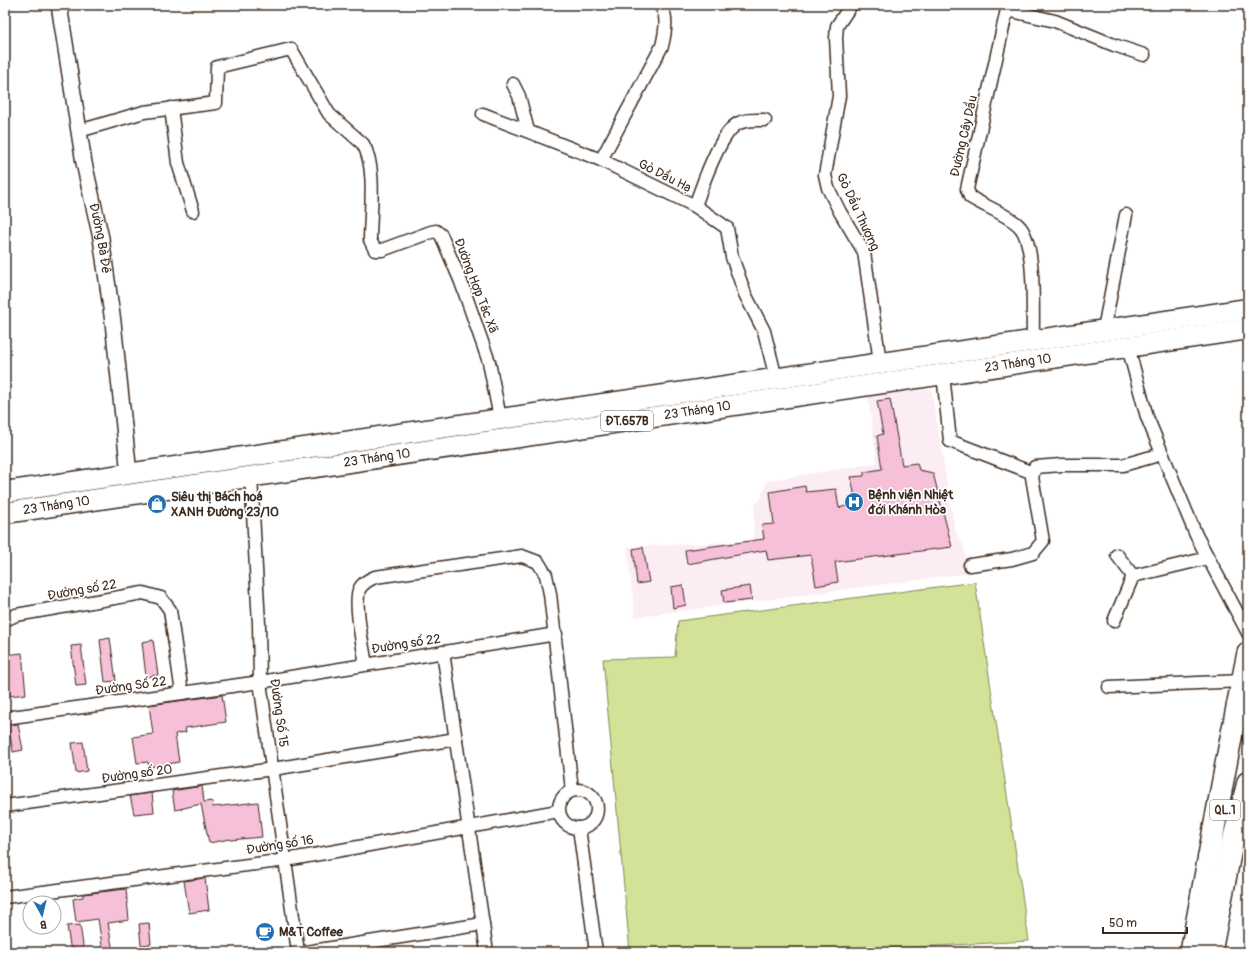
<svg xmlns="http://www.w3.org/2000/svg" width="1253" height="957" font-family="Pangolin,sans-serif">
<rect width="100%" height="100%" fill="#fff"/>
<filter id="ink" filterUnits="userSpaceOnUse"><feTurbulence type="fractalNoise" baseFrequency=".025" numOctaves="2"/><feDisplacementMap in="SourceGraphic" scale="8" xChannelSelector="R" yChannelSelector="G"/><feConvolveMatrix kernelMatrix="1 2 1 2 8 2 1 2 1" color-interpolation-filters="sRGB"/></filter>
<g filter="url(#ink)">
<!-- built -->
<polygon fill="#fcecf4" points="931,389 955,531 963,545 969,573 635,617 627,547 753,541 755,504 760,500 767,481 877,463 868,395"/>
<!-- green -->
<polygon fill="#d2e296" stroke="#86865a" points="975,582 1029,941 822,952 630,952 603,659 675,657 678,621"/>
<!-- building -->
<g fill="#f6c0d9" stroke="#3b2a1e">
<polygon points="890,399 902,465 917,463 919,470 933,473 952,547 835,562 838,582 816,586 811,555 768,560 766,550 687,564 685,550 764,539 762,525 774,524 770,492 805,486 806,492 836,489 839,508 856,503 851,477 864,476 864,472 882,469 877,436 883,434 877,401"/>
<polygon points="643,547 649,582 637,584 633,549"/>
<polygon points="683,585 686,605 673,608 671,587"/>
<polygon points="750,586 752,600 724,603 722,590"/>
<polygon points="110,638 116,681 105,682 100,640"/>
<polygon points="153,640 158,675 146,677 142,642"/>
<polygon points="81,645 86,685 76,686 71,646"/>
<polygon points="22,653 26,694 10,696 5,655"/>
<polygon points="222,695 226,722 185,728 186,732 175,734 179,762 149,767 148,762 137,763 133,737 153,734 149,705"/>
<polygon points="18,724 23,750 13,752 8,725"/>
<polygon points="83,742 87,771 76,773 72,743"/>
<polygon points="202,786 204,802 212,801 213,807 258,802 262,837 230,840 230,839 209,843 201,804 175,810 172,791"/>
<polygon points="152,793 154,812 134,814 130,796"/>
<polygon points="205,878 209,910 189,913 184,881"/>
<polygon points="126,889 129,920 108,923 113,952 103,952 98,919 76,922 73,899 83,897 83,894"/>
<polygon points="149,923 151,944 141,945 139,924"/>
<polygon points="80,925 84,952 71,952 67,926"/>
</g>
<g fill="none" stroke-linecap="round" stroke-linejoin="round">
<!-- minor casing -->
<g stroke="#3b2a1e" stroke-width="15">
<g id="minor">
<path d="M659 5C669 13 665 34 662 46L601 160 695 206 727 228 732 257 745 294 764 331 776 378"/>
<polyline points="851,5 837,26 836,38 839,96 825,175 828,188 840,212 864,252 880,362"/>
<path d="M1008 5 967 189 970 197C984 206 1006 214 1018 225 1037 241 1032 314 1033 339"/>
<polyline points="1007,10 1055,21 1114,45 1144,55"/>
<polyline points="513,84 519,96 528,131"/>
<polyline points="171,108 178,163 193,211"/>
<polyline points="483,114 601,160"/>
<path d="M79 131 144 112 216 103 217 67 291 49 329 114 363 144C377 167 370 213 370 240L375 250H382L431 232 436 231 441 235 461 282 489 362 500 418"/>
<path d="M695 206C702 186 719 135 737 124 745 119 755 120 765 120"/>
<polyline points="1104,329 1126,215"/>
<polyline points="1128,347 1147,417 1196,535 1248,633"/>
<polyline points="943,374 950,441 1033,473"/>
<polyline points="251,476 259,624 260,682 298,952"/>
<polyline points="1117,555 1133,576 1208,558"/>
<polyline points="970,565 1012,559 1033,553 1043,541 1032,477 1035,467 1062,465 1123,465 1162,454"/>
<polyline points="5,620 16,615 143,593 161,598 170,610 182,693"/>
<polyline points="1114,621 1133,576"/>
<polyline points="443,652 487,952"/>
<path d="M366 664C363 647 354 605 359 590 362 583 368 580 375 577L522 556 538 562 546 575 550 594 572 790"/>
<polyline points="1109,687 1242,681"/>
<polyline points="5,718 260,682 556,634"/>
<circle cx="578" cy="809" r="19"/>
<polyline points="5,806 273,769 456,739"/>
<polyline points="579,828 596,952"/>
<polyline points="5,897 286,860 558,811"/>
<polyline points="306,952 483,924"/>
</g>
</g>
<!-- tertiary casing -->
<g stroke="#3b2a1e" stroke-width="18">
<g id="tertiary">
<path id="s1" d="M59 5 84 163 101 238 113 322 129 474"/>
</g>
</g>
<!-- primary casing -->
<g stroke="#3b2a1e" stroke-width="23">
<g id="primary">
<polyline points="5,492 1248,309"/>
<path id="s2" d="M5 513 1248 329"/>
</g>
</g>
<!-- trunk casing -->
<g stroke="#3b2a1e" stroke-width="24">
<g id="trunk">
<path d="M1191 952C1210 852 1227 753 1248 653"/>
<polyline points="1211,952 1231,849 1248,782"/>
</g>
</g>
<!-- minor -->
<use href="#minor" stroke="#fff" stroke-width="12"/>
<!-- tertiary -->
<use href="#tertiary" stroke="#fff" stroke-width="15"/>
<!-- primary -->
<use href="#primary" stroke="#fff" stroke-width="20"/>
<!-- trunk -->
<use href="#trunk" stroke="#fff" stroke-width="21"/>
</g>
</g>
<!-- icons -->
<defs>
<g id="hospital-disc" transform="scale(1)"><circle r="9.5" fill="#1f6fb2" stroke="#fff"/><path d="M-5-5h3v3.5h4V-5h3V5h-3V1.5h-4V5h-3Z" fill="#fff"/></g>
<g id="shop-disc" transform="scale(1)"><circle r="9.5" fill="#1f6fb2" stroke="#fff"/><path d="M-5-2.5h2.3a2.7 3.5 0 0 1 5.4 0H5L5.5 6h-11ZM-1.5-2.5h3a1.5 2.3 0 0 0-3 0Z" fill="#fff"/></g>
<g id="cafe-disc" transform="scale(1)"><circle r="9.5" fill="#1f6fb2" stroke="#fff"/><path d="M-5.5-4.5H6V0H3Q3 3.5 0 3.5H-2.5Q-5.5 3.5-5.5 0ZM3-3.2v2h1.7v-2ZM-6 4.5H4V6H-6Z" fill="#fff"/></g>
</defs>
<g fill-rule="evenodd">
<use href="#hospital-disc" x="854" y="502"/>
<use href="#shop-disc" x="157" y="504"/>
<use href="#cafe-disc" x="265" y="932"/>
</g>
<g text-anchor="middle" dominant-baseline="central" stroke-width="3.5" stroke-linejoin="round" paint-order="stroke">
<!-- shield labels -->
<g fill="#fff" stroke="#766a62" stroke-width="1">
<rect x="601" y="411" width="52" height="20" rx="3"/>
<rect x="1210" y="800" width="30" height="20" rx="3"/>
</g>
<g font-size="12" font-weight="bold" fill="#3b2a1e">
<text x="627" y="421">ĐT.657B</text>
<text x="1225" y="810">QL.1</text>
</g>
<!-- street labels -->
<g font-size="13" fill="#3b2a1e" stroke="#fff">
<text transform="translate(964 136) rotate(-77)">Đường Cây Dầu</text>
<text transform="translate(665 176) rotate(27)">Gò Dầu Hạ</text>
<text transform="translate(858 212) rotate(65)">Gò Dầu Thượng</text>
<text stroke="none"><textPath href="#s1" startOffset="237">Đường Bà Đê</textPath></text>
<text transform="translate(476 286) rotate(69)">Đường Hợp Tác Xã</text>
<text stroke="none"><textPath href="#s2" startOffset="1024">23 Tháng 10</textPath></text>
<text stroke="none"><textPath href="#s2" startOffset="700">23 Tháng 10</textPath></text>
<text stroke="none"><textPath href="#s2" startOffset="376">23 Tháng 10</textPath></text>
<text stroke="none"><textPath href="#s2" startOffset="52">23 Tháng 10</textPath></text>
<text transform="translate(82 590) rotate(-10)">Đường số 22</text>
<text transform="translate(406 644) rotate(-9)">Đường số 22</text>
<text transform="translate(131 686) rotate(-8)">Đường Số 22</text>
<text transform="translate(279 713) rotate(82)">Đường Số 15</text>
<text transform="translate(137 774) rotate(-8)">Đường số 20</text>
<text transform="translate(280 845) rotate(-9)">Đường số 16</text>
</g>
<!-- poi labels -->
<g font-size="13" font-weight="bold" fill="#3b2a1e" stroke="#fff" text-anchor="start">
<text x="868" y="495">Bệnh viện Nhiệt<tspan x="868" dy="15">đới Khánh Hòa</tspan></text>
<text x="171" y="497">Siêu thị Bách hoá<tspan x="171" dy="15">XANH Đường 23/10</tspan></text>
<text x="279" y="932">M&amp;T Coffee</text>
</g>
</g>
<!-- margin -->
<rect width="1253" height="957" fill="none" stroke="#fff" stroke-width="20"/>
<rect x="10" y="10" width="1233" height="937" fill="none" stroke="#3b2a1e" stroke-width="1.5" filter="url(#ink)"/>
<!-- north arrow -->
<g transform="translate(42 915) rotate(172)"><circle r="19" fill="#ffffff" stroke="#b1aaa5"/>
<path d="M0-3L7 15L0 10L-7 15Z" fill="#1f6fb2"/>
<text y="-6" font-size="11" font-weight="bold" text-anchor="middle" fill="#3b2a1e">B</text>
</g>
<!-- scale -->
<path d="M1103 927v6h84v-6" fill="none" stroke="#3b2a1e" stroke-width="2"/>
<text x="1109" y="927" font-size="12" fill="#3b2a1e" stroke="#ffffff" stroke-width="3" paint-order="stroke">50 m</text>
</svg>
